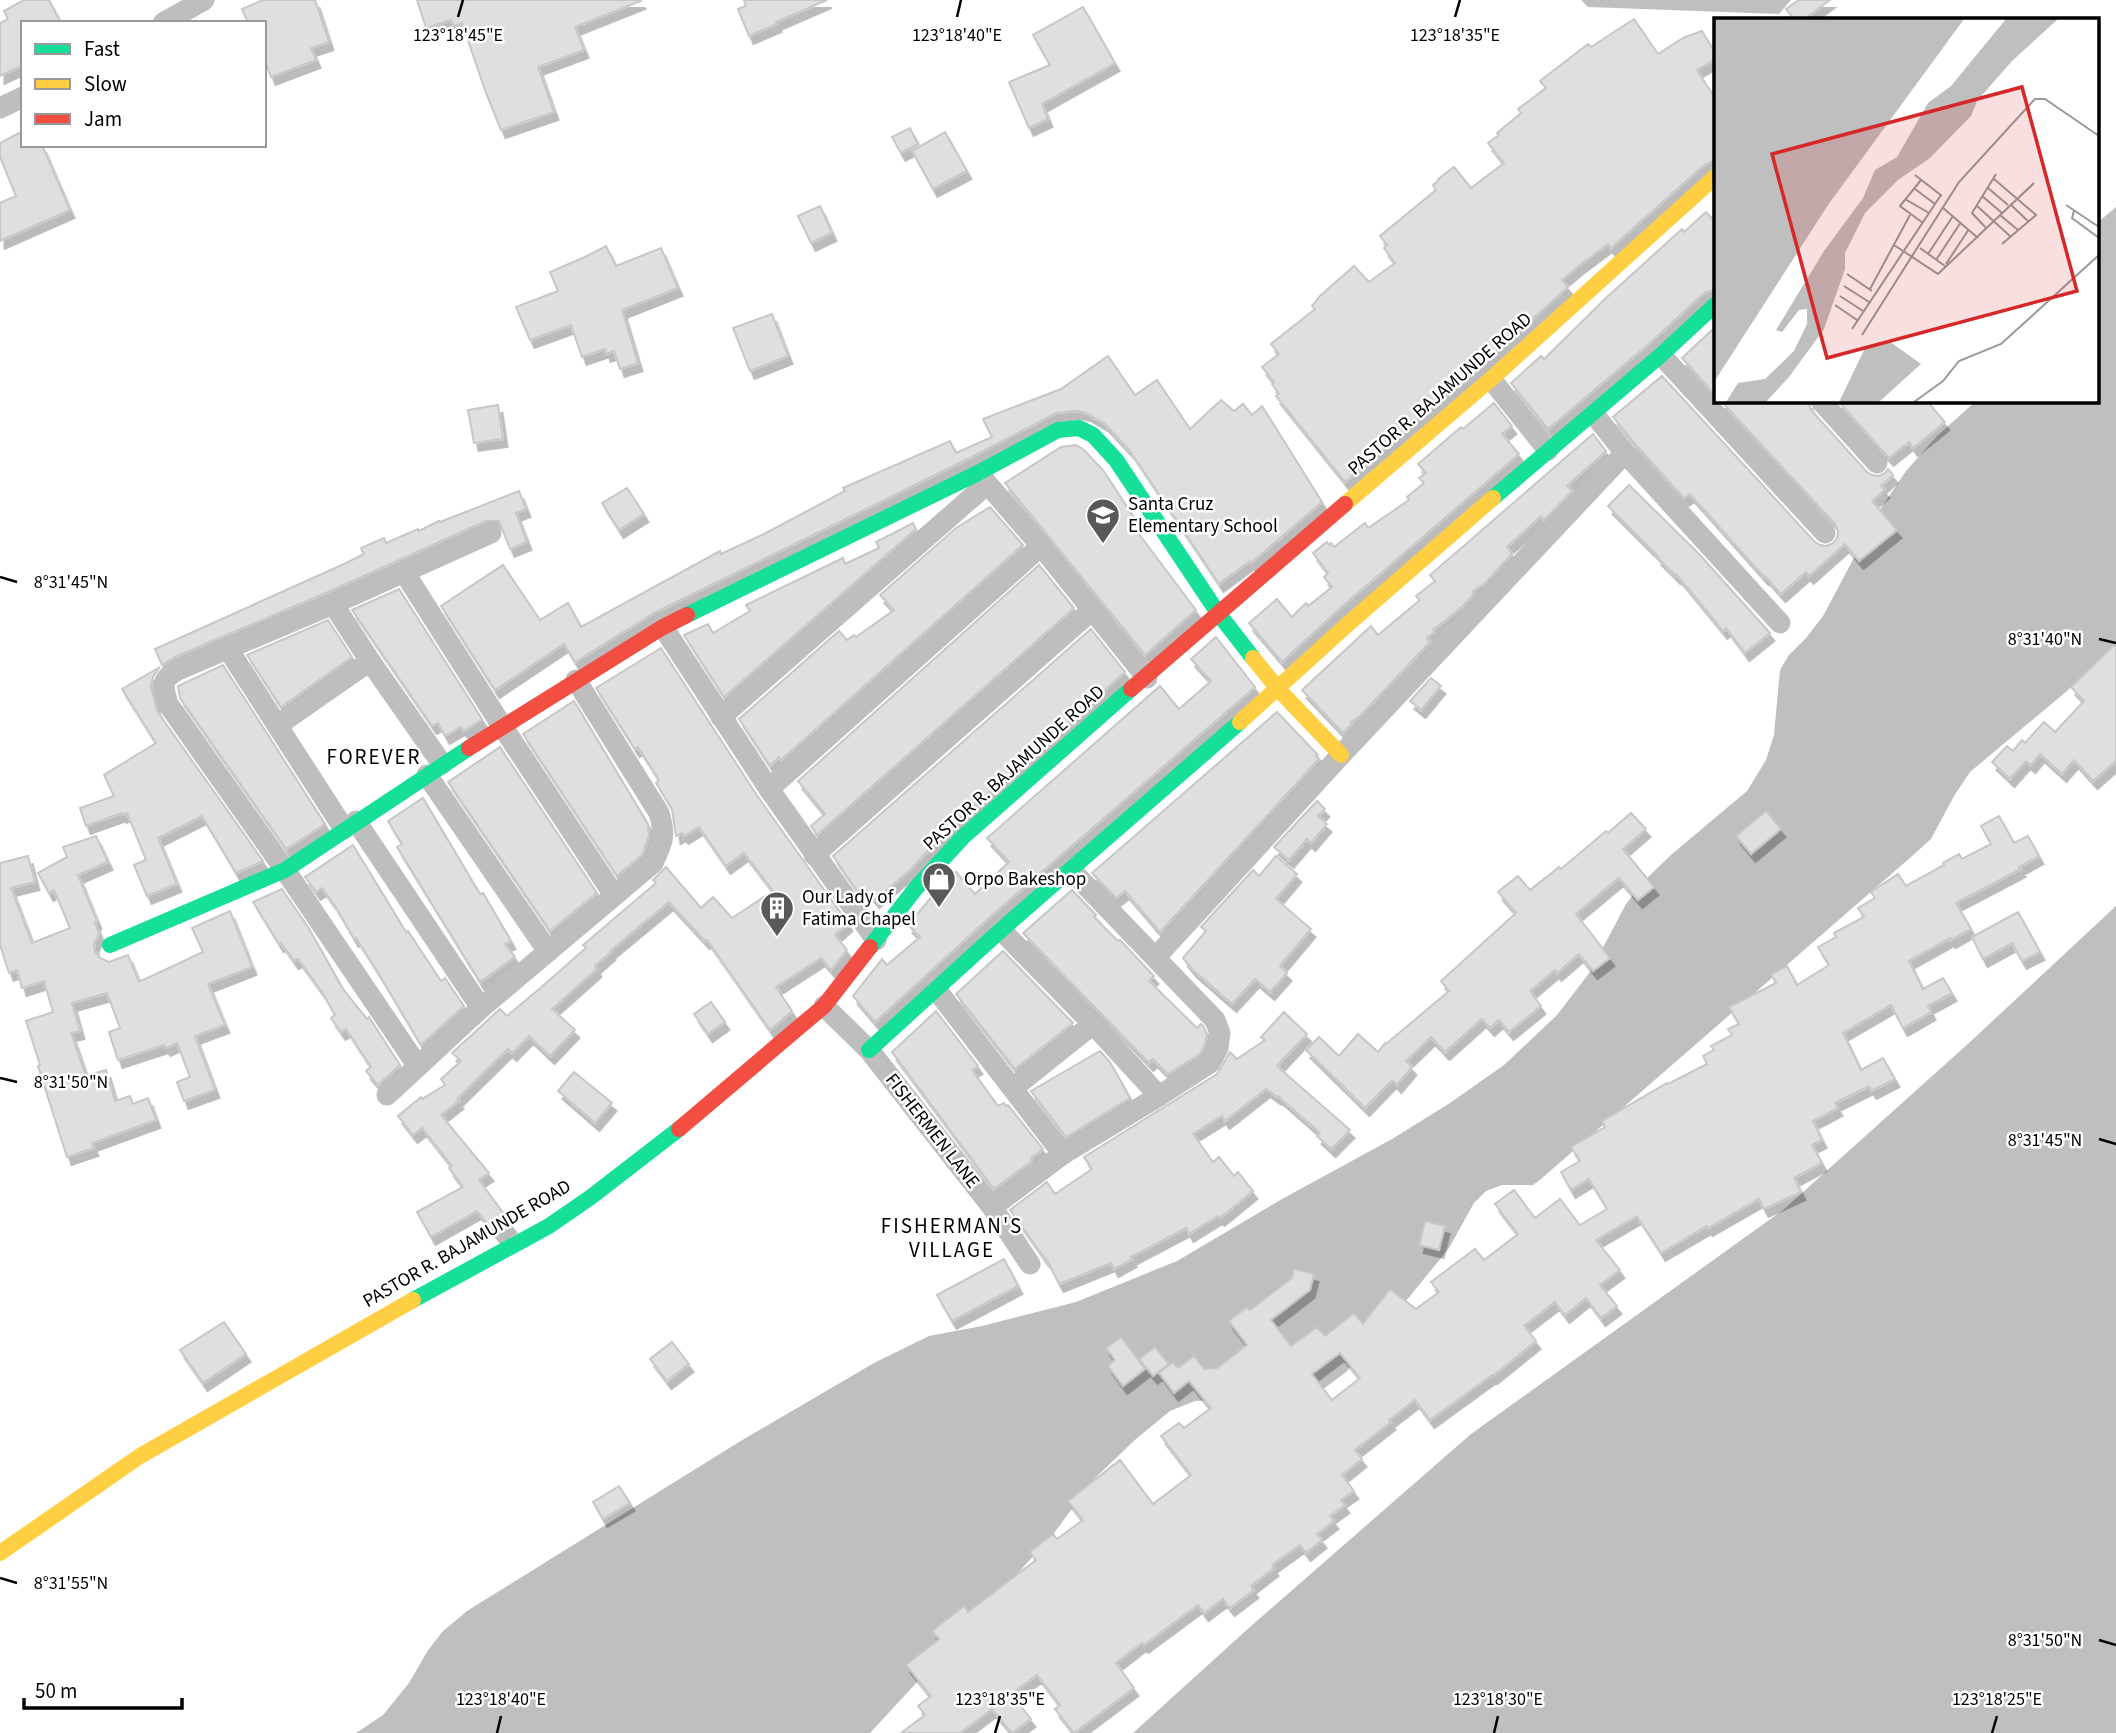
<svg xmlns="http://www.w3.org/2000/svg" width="2116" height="1733" font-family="'Source Sans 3',sans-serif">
<defs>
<filter id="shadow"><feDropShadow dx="4.5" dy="8" stdDeviation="0" flood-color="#0004"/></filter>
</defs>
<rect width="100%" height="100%" fill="#fff"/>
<!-- water -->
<g fill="#bfbfbf">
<polygon points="1581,0 1791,0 1779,14 1588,7"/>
<polygon points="2116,207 2116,650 1970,772 1954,796 1931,839 1911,857 1541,1179 1533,1185 1502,1185 1486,1191 1474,1203 1449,1248 1385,1327 1346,1372 1314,1396 1195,1401 1170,1411 1136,1439 1092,1481 1052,1536 870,1733 356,1733 383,1715 409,1683 427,1652 442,1632 467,1611 739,1442 874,1363 929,1336 982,1326 1076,1302 1177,1261 1282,1199 1392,1139 1450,1103 1504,1065 1557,1015 1590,972 1626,904 1645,880 1672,854 1747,791 1766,760 1774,735 1780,670 1789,655 1806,638 1823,616 1879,511 1906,471 1937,436 1976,401 2097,401 2097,223"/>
<polygon points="2116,906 2116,1733 1133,1733 1251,1626 1471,1434 1783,1210 1970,1042"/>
</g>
<!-- building -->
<g fill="#dfdfdf" stroke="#c7c7c7" stroke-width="2" fill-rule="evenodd" filter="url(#shadow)">
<polygon points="24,0 49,0 61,23 23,23 23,65 0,76 0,23 8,19 4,11"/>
<polygon points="263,0 315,0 329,42 311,48 316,60 271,77 264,58 264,23 248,23 242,9"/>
<polygon points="417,0 640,0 641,1 575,27 584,50 538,67 554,112 501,130 486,93 462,23 454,26 451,20 426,28"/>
<polygon points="744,0 827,0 776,22 777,24 749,36 738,9 746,6"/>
<polygon points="1799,0 1830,0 1804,19 1794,19 1786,9"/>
<polygon points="1083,7 1115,63 1042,104 1048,119 1029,128 1009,82 1050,65 1033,35"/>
<polygon points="1634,19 1658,54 1683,38 1702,31 1715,53 1715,59 1697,70 1715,98 1715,160 1704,165 1611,248 1608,244 1580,265 1562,280 1568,287 1480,367 1345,482 1276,396 1279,394 1272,384 1274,382 1262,367 1279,354 1271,344 1315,309 1312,306 1320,296 1354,266 1369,282 1395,263 1384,248 1387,245 1380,236 1436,190 1433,185 1439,180 1438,179 1454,167 1471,188 1504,163 1488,143 1499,135 1497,133 1521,113 1518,109 1546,88 1540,81 1588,44 1591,47"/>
<polygon points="910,128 918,144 901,153 892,137"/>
<polygon points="23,131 23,145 42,145 70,210 0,241 0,203 16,196 0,157 0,143"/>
<polygon points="945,132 967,171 933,189 912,151"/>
<polygon points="820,206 832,233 811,243 798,216"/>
<polygon points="1706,212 1715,222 1715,289 1704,293 1650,343 1548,429 1511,383 1541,356 1544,359 1606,298 1682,229 1684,232"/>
<polygon points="606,246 616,266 661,248 678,288 622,310 638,363 620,369 614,351 606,354 605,349 582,357 571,325 530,340 516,307 558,291 550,272 585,257"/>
<polygon points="772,314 788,356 750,371 733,328"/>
<polygon points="1715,327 1715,395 1682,358"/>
<polygon points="1108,356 1135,395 1157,380 1190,429 1221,400 1234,411 1243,404 1252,415 1262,406 1322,502 1251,563 1250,561 1219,584 1130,451 1105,424 1086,413 1077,411 1056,413 970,458 656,612 575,662 564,644 495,690 441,606 503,565 540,620 568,603 581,627 720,551 721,554 764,534 845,491 843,488 950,441 956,453 992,437 983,419 1061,389"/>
<polygon points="1662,376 1815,542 1820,545 1827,546 1833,543 1837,538 1838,531 1835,524 1721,401 1808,401 1811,410 1867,472 1872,475 1879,476 1885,473 1888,469 1893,475 1881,486 1885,490 1872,501 1897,530 1859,561 1845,544 1809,576 1806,572 1781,594 1765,576 1764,577 1690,494 1684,498 1635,444 1613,417"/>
<polygon points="1838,401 1927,401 1945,422 1913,448 1909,442 1889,458"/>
<polygon points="1494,403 1512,426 1502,434 1519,454 1337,611 1282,662 1249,623 1277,599 1292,617 1306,603 1308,606 1332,587 1324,577 1328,573 1313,553 1327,542 1329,545 1331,543 1334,547 1365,523 1368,528 1409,500 1407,497 1424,483 1419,478 1426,473 1418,464 1461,427 1463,429"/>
<polygon points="498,405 503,439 474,443 468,410"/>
<polygon points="1593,434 1606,451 1567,486 1572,491 1544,520 1541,516 1507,547 1512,554 1485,583 1472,592 1474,594 1462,607 1433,630 1434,632 1427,638 1430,642 1360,716 1351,722 1353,723 1343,733 1302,690 1371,626 1378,635 1420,600 1416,596 1435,581 1430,575"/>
<polygon points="1076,445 1083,449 1103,470 1135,519 1130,522 1196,610 1145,655 1005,483 1061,447"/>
<polygon points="1629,485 1700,555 1770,633 1745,653 1726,628 1723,631 1677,575 1676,576 1657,557 1658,556 1608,506"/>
<polygon points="627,488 644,514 619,530 602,503"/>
<polygon points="519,491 526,509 516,513 527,542 510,549 499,521 486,521 328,592 175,657 162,665 155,649 344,564 364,554 361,548 384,538 386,543 418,529 419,531 439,521 440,522"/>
<polygon points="990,507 1023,545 781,760 779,757 770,766 739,719 839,631 847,640 854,635 856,637 894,610 880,595 956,528"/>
<polygon points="913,523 916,529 724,697 684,635 708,624 713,633 750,611 746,605 843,558 845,564 879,548 876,542"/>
<polygon points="1039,565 1074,608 817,835 811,826 825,814 798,781"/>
<polygon points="399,589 482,719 464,731 461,727 445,736 438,723 432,726 352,610"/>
<polygon points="328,620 352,657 281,707 247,655"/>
<polygon points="1091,629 1125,672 952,825 910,870 875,900 866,890 860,895 833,856"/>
<polygon points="1216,637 1255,687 990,917 875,1022 853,996 882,959 887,965 920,937 908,925 940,887 956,872 975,894 1009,862 987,838 1160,686 1179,709 1211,681 1191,659"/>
<polygon points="2116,643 2116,761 2093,781 2074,760 2062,774 2040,754 2031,765 2026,761 2010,779 1992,762 2007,746 2013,751 2022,740 2025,743 2044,722 2055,732 2084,701 2071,687"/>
<polygon points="661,648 758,797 848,923 835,935 847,950 831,970 821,958 776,987 792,1011 770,1030 707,940 705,941 669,902 610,951 611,952 595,966 597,969 552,1009 575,1030 550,1056 529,1036 512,1053 508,1049 457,1099 459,1101 441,1115 489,1173 479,1180 512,1225 496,1235 477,1211 431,1237 417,1212 463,1187 449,1168 452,1166 422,1128 413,1135 398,1116 421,1097 422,1099 445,1085 441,1079 461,1061 452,1053 500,1009 507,1016 538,990 586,948 583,945 656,883 653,880 666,867 701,908 713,897 732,918 773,891 744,853 726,866 699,827 684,836 682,833 676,836 672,809 656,783 659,780 638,747 635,749 596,688"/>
<polygon points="223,665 325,824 286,849 180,698 178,686"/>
<polygon points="160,667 153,677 151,686 157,711 263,861 236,873 202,816 158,838 177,884 147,896 134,865 146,860 127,813 122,815 122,813 86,826 80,808 114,796 104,775 156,743 122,689"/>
<polygon points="1431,678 1441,686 1421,710 1410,701"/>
<polygon points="574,701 648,824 649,836 642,855 617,876 523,734"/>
<polygon points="1277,712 1318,755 1316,756 1319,759 1160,932 1125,891 1116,898 1092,873"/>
<polygon points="500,747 597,893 550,931 448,782"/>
<polygon points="423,798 480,894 483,893 511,941 505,944 515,957 480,982 397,847 402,844 388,821"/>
<polygon points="1317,801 1325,809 1318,816 1327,824 1311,843 1307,839 1289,860 1274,847"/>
<polygon points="1766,811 1781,829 1751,854 1736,836"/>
<polygon points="1631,813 1646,829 1623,849 1654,887 1638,900 1619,878 1576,914 1610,958 1593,971 1579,954 1557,973 1555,970 1530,991 1541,1006 1509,1032 1499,1020 1490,1028 1482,1019 1445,1052 1431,1037 1406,1061 1412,1067 1397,1085 1392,1080 1365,1108 1306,1050 1319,1037 1339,1056 1358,1034 1378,1052 1385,1043 1386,1044 1449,991 1441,981 1516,913 1498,892 1518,876 1530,890 1559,867 1561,869 1606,831 1608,833"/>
<path d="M1999 816 2014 843 2028 836 2039 856 2019 867 2021 869 1956 903 1971 929 1951 940 1950 938 1909 961 1923 989 1943 978 1952 993 1928 1006 1931 1012 1903 1028 1891 1005 1843 1033 1861 1070 1883 1058 1895 1079 1872 1091 1869 1086 1835 1103 1838 1108 1813 1121 1822 1140 1812 1145 1822 1163 1794 1178 1801 1192 1764 1209 1759 1199 1708 1228 1707 1226 1661 1253 1637 1216 1596 1240 1620 1270 1600 1285 1617 1306 1601 1318 1586 1298 1565 1315 1555 1302 1524 1326 1536 1341 1493 1376 1492 1375 1430 1420 1415 1400 1389 1420 1391 1422 1355 1450 1362 1459 1342 1475 1354 1491 1341 1500 1345 1505 1330 1516 1334 1521 1317 1534 1322 1540 1306 1553 1300 1545 1272 1565 1274 1568 1251 1586 1254 1590 1230 1608 1223 1599 1204 1613 1198 1605 1144 1645 1142 1643 1116 1663 1134 1688 1074 1733 1055 1709 1060 1705 1037 1675 1011 1694 1031 1719 1012 1733 992 1709 960 1733H901L925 1715 918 1706 931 1696 906 1665 939 1639 932 1631 964 1606 968 1612 1036 1560 1030 1552 1053 1534 1057 1539 1083 1520 1068 1501 1120 1460 1153 1504 1191 1475 1161 1436 1179 1423 1184 1428 1211 1408 1189 1381 1174 1393 1159 1373 1173 1362 1178 1368 1194 1356 1204 1369 1217 1368 1247 1345 1229 1321 1247 1307 1250 1310 1292 1278 1294 1269 1314 1274 1310 1290 1271 1320 1291 1346 1317 1327 1325 1336 1354 1313 1363 1324 1390 1289 1416 1309 1439 1292 1431 1282 1475 1249 1484 1260 1518 1234 1495 1204 1514 1190 1535 1218 1560 1199 1580 1225 1607 1209 1589 1179 1571 1190 1561 1172 1580 1161 1571 1147 1605 1127 1602 1121 1667 1083 1668 1084 1707 1064 1703 1056 1714 1050 1711 1046 1732 1035 1728 1029 1739 1024 1729 1007 1776 983 1771 974 1787 966 1797 985 1829 965 1818 947 1836 937 1834 933 1864 917 1858 908 1875 898 1871 892 1898 874 1906 886 1944 865 1943 863 1959 854 1962 859 1991 844 1981 826ZM1340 1353 1360 1378 1332 1400 1312 1374Z"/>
<polygon points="96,836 108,862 78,875 97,921 95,922 99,934 94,944 95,951 100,958 109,962 128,955 139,982 203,952 192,928 230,911 252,967 208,984 225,1025 195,1036 215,1090 184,1101 177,1082 190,1077 177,1043 166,1048 164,1045 118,1060 109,1032 120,1028 107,993 72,1003 80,1031 71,1033 86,1076 106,1070 115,1101 130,1096 133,1104 148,1098 156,1120 92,1143 94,1148 67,1157 38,1066 40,1065 26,1021 53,1012 44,981 22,988 17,970 9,973 0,945 0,863 28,856 35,882 11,888 32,943 70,928 54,890 49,893 38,873 67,857 63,847"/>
<polygon points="353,845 406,932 408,931 441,981 445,978 464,1006 421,1045 377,971 356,938 354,939 335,906 322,888 316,892 305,877"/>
<polygon points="1276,856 1297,874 1276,899 1311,929 1280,966 1287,973 1270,992 1255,979 1232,1004 1192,969 1183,958 1206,931 1201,927 1253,870 1259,876"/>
<polygon points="282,889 308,927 343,989 367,1019 369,1017 398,1062 400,1065 378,1085 366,1071 371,1067 346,1029 341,1032 331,1018 335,1015 322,992 298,959 294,961 281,943 279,944 253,902"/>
<polygon points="1072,890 1096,915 1094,917 1118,941 1120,940 1154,976 1149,981 1197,1028 1201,1024 1204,1027 1207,1035 1205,1044 1200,1054 1168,1074 1153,1059 1149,1063 1023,933"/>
<polygon points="2018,912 2040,952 2022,961 2012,943 1983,959 1972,937"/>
<polygon points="1003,951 1073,1023 1015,1069 956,994"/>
<polygon points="711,1002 725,1022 708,1034 694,1014"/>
<polygon points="936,1011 978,1066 972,1070 998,1106 1004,1103 1006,1106 1008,1105 1043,1149 1031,1158 1032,1161 994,1189 892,1052"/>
<polygon points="1284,1012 1307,1034 1277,1066 1350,1130 1331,1149 1317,1136 1320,1133 1278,1096 1277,1097 1266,1089 1225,1121 1222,1116 1193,1134 1213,1162 1219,1157 1234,1176 1238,1172 1253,1191 1220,1218 1218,1216 1189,1234 1186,1228 1131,1257 1132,1259 1114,1269 1111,1263 1059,1284 1046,1258 1045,1259 1010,1210 1047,1182 1055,1194 1092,1169 1084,1157 1217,1074 1230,1052 1237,1059 1265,1040 1261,1037"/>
<polygon points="1100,1051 1110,1062 1130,1098 1066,1137 1031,1091"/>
<polygon points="574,1072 612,1103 595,1123 558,1091"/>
<polygon points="1425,1221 1445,1226 1439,1250 1419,1245"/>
<polygon points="1004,1259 1018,1286 952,1321 937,1295"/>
<polygon points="224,1322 246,1354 203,1383 180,1350"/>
<polygon points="1121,1337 1145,1369 1123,1386 1108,1366 1115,1360 1106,1348"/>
<polygon points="672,1342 689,1364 667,1381 650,1359"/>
<polygon points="1155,1347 1169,1364 1153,1376 1139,1359"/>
<polygon points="619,1486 630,1503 603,1519 593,1502"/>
</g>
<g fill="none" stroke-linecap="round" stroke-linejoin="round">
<!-- street -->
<g stroke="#bebebe" stroke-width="21">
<polyline points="163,23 204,0"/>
<polyline points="0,108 23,97"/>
<polyline points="1661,355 1825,533"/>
<polyline points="1491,379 1548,450"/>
<polyline points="1821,401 1877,463"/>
<polyline points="1593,413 1625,453 1780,623"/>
<polyline points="979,474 1041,546 1147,678"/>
<polyline points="404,572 502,726 614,895"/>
<polyline points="333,604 370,661 442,764"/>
<polyline points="663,627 769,789 876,940"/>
<polyline points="228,649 344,829"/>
<polyline points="721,717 986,485"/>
<polyline points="278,725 370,661"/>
<polyline points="427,775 547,950"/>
<polyline points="769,789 1041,546"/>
<polyline points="356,821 481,1008"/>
<polyline points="814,855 1092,610"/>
<polyline points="1001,930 1093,1024 1159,1096"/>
<polyline points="1156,957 1341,755 1625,453"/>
<polyline points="935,988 1063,1154"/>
<polyline points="824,1006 869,1050 992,1207 1030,1264"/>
<path d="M417 1065 285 870 168 704C162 684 161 679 180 669L333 604 491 533"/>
<polyline points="1013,1088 1093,1024"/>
<path d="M387 1095 481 1008 653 863C663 842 666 835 659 813L576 680"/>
<polyline points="992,1207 1063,1154 1159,1096 1210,1063 1218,1048 1220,1033 1215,1020 1070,869"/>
</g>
<!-- fast -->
<g stroke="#16e098" stroke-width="16">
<polyline points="1493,498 1661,355 1715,305"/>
<polyline points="687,615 978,473 1058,430 1079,428 1093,435 1116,460 1218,613 1253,658"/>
<polyline points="110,945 285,870 469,748"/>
<polyline points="870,947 916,888 963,837 1131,689"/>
<polyline points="869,1050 1001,930 1240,722"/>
<polyline points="413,1300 549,1226 591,1197 679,1129"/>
</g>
<!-- slow -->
<g stroke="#ffcf43" stroke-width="16">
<polyline points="1345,504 1491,379 1715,177"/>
<polyline points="1253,658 1278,689 1341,755"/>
<polyline points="1240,722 1348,624 1493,498"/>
<polyline points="0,1553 140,1456 413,1300"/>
</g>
<!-- jam -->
<g stroke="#f24e42" stroke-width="16">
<polyline points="1131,689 1345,504"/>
<polyline points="469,748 663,627 687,615"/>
<polyline points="679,1129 824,1006 870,947"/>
</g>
</g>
<!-- ticks -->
<path fill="none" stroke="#000" stroke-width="2.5" d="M458 17 463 0M957 17 961 0M1455 17 1460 0M0 577 17 582M2099 639 2116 643M0 1078 17 1082M2099 1139 2116 1144M0 1578 17 1583M2099 1640 2116 1645M497 1733 501 1716M995 1733 1000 1716M1494 1733 1498 1716M1992 1733 1997 1716"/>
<!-- icons -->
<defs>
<g id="school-pin" transform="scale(1.75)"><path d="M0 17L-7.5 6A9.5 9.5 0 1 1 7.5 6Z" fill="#595959" stroke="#fff"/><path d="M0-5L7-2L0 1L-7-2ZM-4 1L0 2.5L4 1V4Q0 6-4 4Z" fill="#fff"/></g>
<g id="shop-pin" transform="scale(1.75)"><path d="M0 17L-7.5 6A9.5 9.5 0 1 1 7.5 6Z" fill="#595959" stroke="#fff"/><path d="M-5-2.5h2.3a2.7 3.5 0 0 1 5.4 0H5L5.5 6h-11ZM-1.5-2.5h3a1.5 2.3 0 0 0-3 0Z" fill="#fff"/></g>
<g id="building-pin" transform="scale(1.75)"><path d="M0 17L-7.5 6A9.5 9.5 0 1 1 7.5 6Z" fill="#595959" stroke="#fff"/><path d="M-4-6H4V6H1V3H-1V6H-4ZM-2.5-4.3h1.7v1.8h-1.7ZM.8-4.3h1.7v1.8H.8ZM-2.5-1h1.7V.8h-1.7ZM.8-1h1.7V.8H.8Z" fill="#fff"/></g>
</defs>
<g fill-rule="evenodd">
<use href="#school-pin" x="1103" y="515"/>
<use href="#shop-pin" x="939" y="879"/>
<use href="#building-pin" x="777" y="908"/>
</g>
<g text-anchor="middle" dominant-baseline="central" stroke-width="5" stroke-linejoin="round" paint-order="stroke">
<!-- street labels -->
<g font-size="19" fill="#000" stroke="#fff">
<text transform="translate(1440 394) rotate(-41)">PASTOR R. BAJAMUNDE ROAD</text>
<text transform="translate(1014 768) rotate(-42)">PASTOR R. BAJAMUNDE ROAD</text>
<text transform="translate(932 1131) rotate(52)">FISHERMEN LANE</text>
<text transform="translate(467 1244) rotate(-30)">PASTOR R. BAJAMUNDE ROAD</text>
</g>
<!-- poi labels -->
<g font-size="19" fill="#000" stroke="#fff" text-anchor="start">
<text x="1128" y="504">Santa Cruz<tspan x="1128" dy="22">Elementary School</tspan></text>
<text x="964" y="879">Orpo Bakeshop</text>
<text x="802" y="897">Our Lady of<tspan x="802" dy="22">Fatima Chapel</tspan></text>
</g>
<!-- neighbourhood labels -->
<g font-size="21" letter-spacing="2" fill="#000" stroke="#fff">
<text x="374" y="757">FOREVER</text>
<text x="952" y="1226">FISHERMAN'S<tspan x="952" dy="24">VILLAGE</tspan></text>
</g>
</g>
<!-- overview -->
<g transform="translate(1714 18)">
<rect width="385" height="385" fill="#fff"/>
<path d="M0 1H250L114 187 0 364ZM292 1H344L298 43 263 83 257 98 216 140 184 162 151 195 131 235V251L110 311 75 359 52 384H12L24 365 51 361 80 333 93 306V291L85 292 68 314 62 312 110 233 149 180 161 152 183 139 214 85 237 68ZM175 323 207 346 165 384H125L152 328Z" fill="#bfbfbf"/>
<path fill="none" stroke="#999" stroke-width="2" d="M201 157 228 178M280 161 322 197 288 226M207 162 186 188 209 205M274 170 294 187M201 171 221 186M268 178 288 195M191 181 215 195M296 186 315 204M262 187 297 219M352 187 385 209M229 190 264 220M360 193 358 200 385 220M286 197 304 212M273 211 258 195 282 156M180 227 224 256 320 165M206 230 231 248M214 236 239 198M222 242 247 204M232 246 255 211M133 256 158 273M130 268 155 284M156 271 196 197M126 278 149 293M121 287 143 302M138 311 227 177M148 317 245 164 321 81H331L385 118M200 384 229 363 245 343 287 326 385 237"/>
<path fill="#d62828" fill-opacity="0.15" stroke="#d62828" stroke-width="3.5" d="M308 69 363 273 113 340 58 136Z"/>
<rect width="385" height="385" fill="none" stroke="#000" stroke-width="3.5"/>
</g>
<g font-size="18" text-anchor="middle" fill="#000" stroke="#fff" stroke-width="5" stroke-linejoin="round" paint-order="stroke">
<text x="458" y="41">123°18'45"E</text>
<text x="957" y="41">123°18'40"E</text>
<text x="1455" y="41">123°18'35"E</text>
<text x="71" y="588">8°31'45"N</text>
<text x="2045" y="645">8°31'40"N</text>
<text x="71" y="1088">8°31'50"N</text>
<text x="2045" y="1146">8°31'45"N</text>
<text x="71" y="1589">8°31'55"N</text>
<text x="2045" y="1646">8°31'50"N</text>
<text x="501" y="1705">123°18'40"E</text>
<text x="1000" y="1705">123°18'35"E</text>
<text x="1498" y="1705">123°18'30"E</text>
<text x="1997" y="1705">123°18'25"E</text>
</g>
<!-- legend -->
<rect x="21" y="21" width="245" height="126" fill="#ffffff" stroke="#999999" stroke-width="2"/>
<rect x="35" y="44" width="35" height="10" fill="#16e098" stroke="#999999" stroke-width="2"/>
<text x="84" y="56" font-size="21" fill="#000000">Fast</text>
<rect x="35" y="79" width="35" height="10" fill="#ffcf43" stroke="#999999" stroke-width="2"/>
<text x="84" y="91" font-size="21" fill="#000000">Slow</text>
<rect x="35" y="114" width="35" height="10" fill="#f24e42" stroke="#999999" stroke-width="2"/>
<text x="84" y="126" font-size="21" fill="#000000">Jam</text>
<!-- scale -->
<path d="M24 1698v10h158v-10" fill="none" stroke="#000000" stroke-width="3.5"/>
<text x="35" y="1698" font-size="21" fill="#000000" stroke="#ffffff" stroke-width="5" paint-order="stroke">50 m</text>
</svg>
